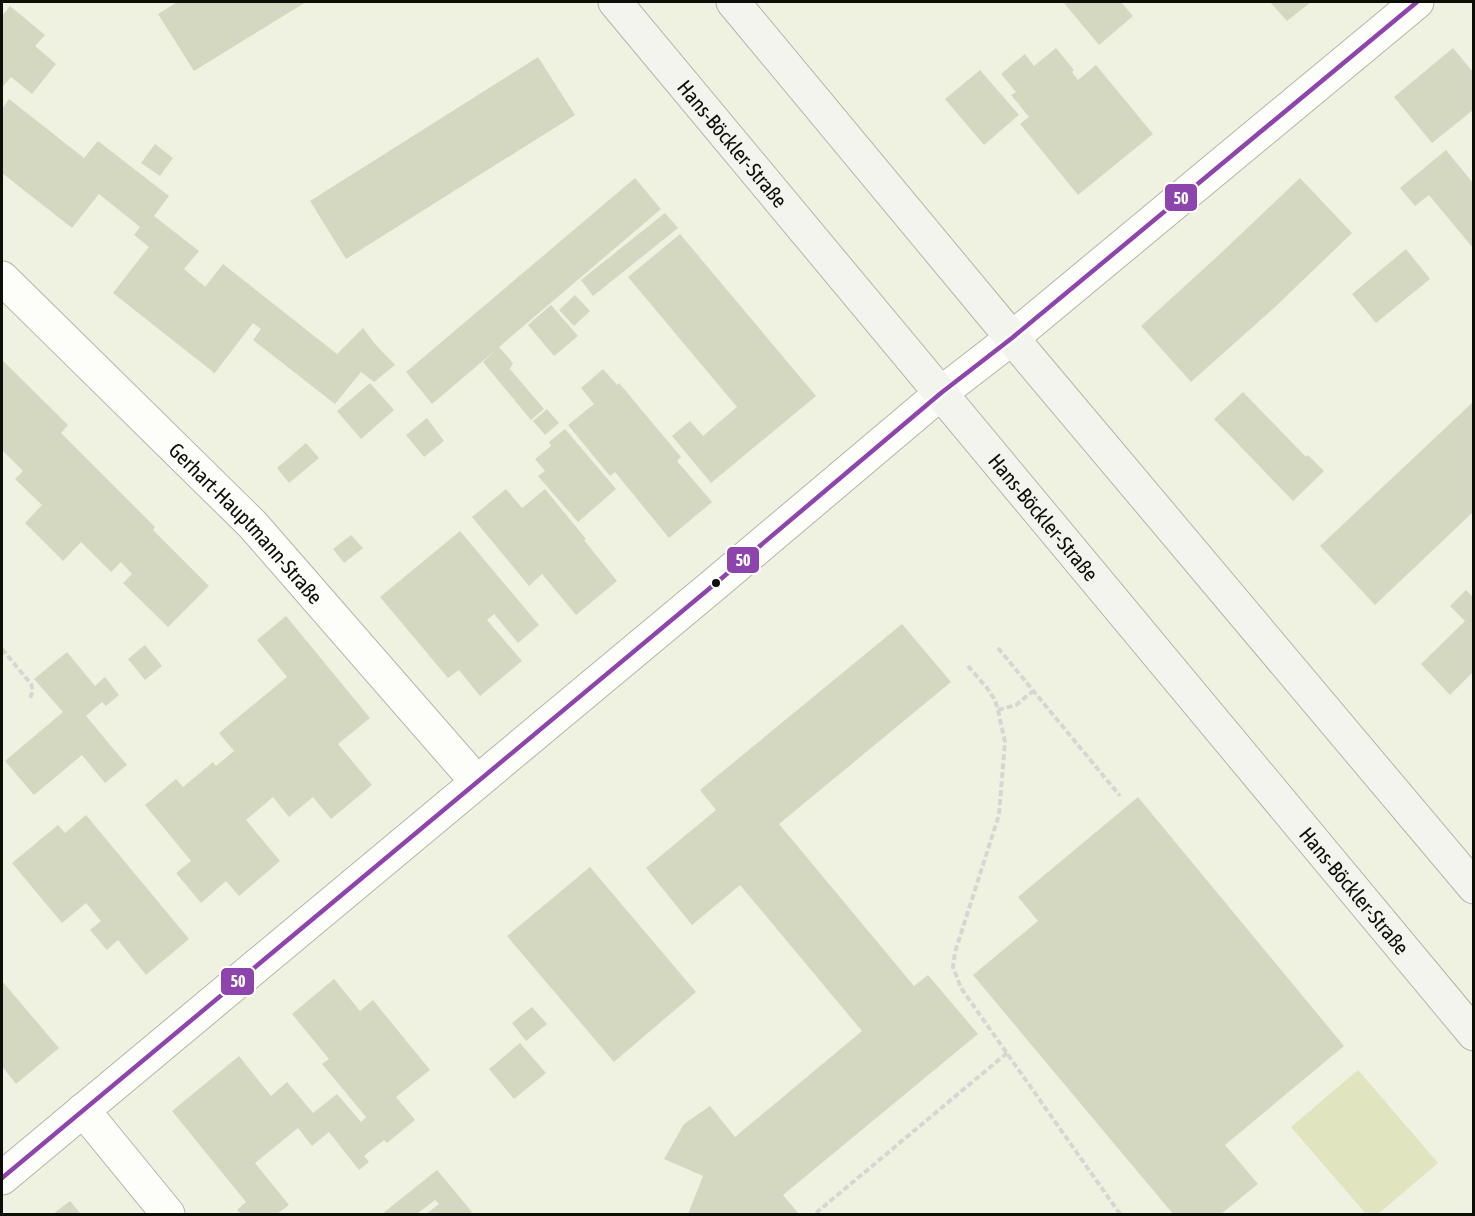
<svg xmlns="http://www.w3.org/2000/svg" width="1475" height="1216" font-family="'Asap Condensed',sans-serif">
<rect width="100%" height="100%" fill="#eff2e1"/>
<!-- green -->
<polygon fill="#e0e5c0" points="1358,1070 1438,1163 1378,1214 1366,1214 1291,1127"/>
<!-- building -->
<g fill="#d4d8c1">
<polygon points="177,2 306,2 194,71 158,14"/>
<polygon points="1065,2 1121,2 1133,16 1099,45 1064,3"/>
<polygon points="1270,2 1311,2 1287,21"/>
<polygon points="10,6 45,35 35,46 56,64 32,94 11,77 3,86 2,85 2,16"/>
<polygon points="1056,48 1074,70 1072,72 1078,80 1096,65 1153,134 1078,195 1020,124 1029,117 1011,95 1016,92 1001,74 1025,54 1034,66"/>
<polygon points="1453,48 1473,72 1473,110 1432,143 1394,97"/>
<polygon points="538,57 575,115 346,259 310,201"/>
<polygon points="980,70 1019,115 984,145 945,99"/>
<polygon points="9,99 84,158 98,141 169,196 154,216 199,251 184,269 203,285 205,287 223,264 337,354 363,328 375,344 395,365 374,382 361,372 335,404 253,340 261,329 253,323 214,374 213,372 113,293 149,247 134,235 140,227 99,194 72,228 2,173 2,109"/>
<polygon points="155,144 173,158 160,176 141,163"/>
<polygon points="1446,150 1473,183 1473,248 1429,195 1415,206 1400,188"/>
<polygon points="635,178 661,209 499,347 513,363 510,369 544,409 531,420 483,362 497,349 432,404 406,372"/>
<polygon points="1300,178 1352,233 1274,308 1191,382 1141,326 1221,253"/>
<polygon points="665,213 678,228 593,296 581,280"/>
<polygon points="680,234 816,396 711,483 672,436 690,421 703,436 737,407 628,277"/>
<polygon points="1406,249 1430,279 1376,323 1352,294"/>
<polygon points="575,295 590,311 574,326 559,310"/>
<polygon points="551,305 578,336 554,356 528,325"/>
<polygon points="2,360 68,425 61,433 155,527 153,530 209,586 168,627 123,583 132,574 121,562 111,572 81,542 63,561 25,523 42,505 15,479 23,471 2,450"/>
<polygon points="603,369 617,385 619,383 681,457 677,461 712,502 669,538 615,472 610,476 568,425 594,404 581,388"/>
<polygon points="370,383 394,410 361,439 337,411"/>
<polygon points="1243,392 1306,457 1308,455 1324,471 1293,501 1214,419"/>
<polygon points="1472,403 1473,404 1473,512 1375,605 1320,546"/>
<polygon points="547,409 559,423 545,435 533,421"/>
<polygon points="427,418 444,441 424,457 406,435"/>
<polygon points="565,429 616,489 578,522 538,476 545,471 535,459 551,446 549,442"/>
<polygon points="306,443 319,458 289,483 277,468"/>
<polygon points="506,489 522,508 545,489 586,539 584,540 617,581 576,615 542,574 529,586 472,517"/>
<polygon points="460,531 539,625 518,643 494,614 487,620 522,661 480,696 459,670 448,678 380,597"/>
<polygon points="351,535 363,548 344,563 333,549"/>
<polygon points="1466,590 1473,597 1473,672 1450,695 1421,664 1465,621 1450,606"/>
<polygon points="286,616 370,718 338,744 372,785 331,819 313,797 289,817 273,797 246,820 280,861 239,896 226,881 201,903 176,873 191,861 145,805 176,779 183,787 213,762 216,766 234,751 219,733 287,677 257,640"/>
<polygon points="902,624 951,682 779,824 914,986 928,975 978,1034 783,1195 799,1214 688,1214 703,1176 664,1159 684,1124 710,1106 735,1137 862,1031 740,885 692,925 646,868 716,810 700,790"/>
<polygon points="145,645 162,666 145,680 128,659"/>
<polygon points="67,652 95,686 105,677 119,695 106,706 102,702 86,716 127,765 105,783 82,755 34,795 5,761 63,712 34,679"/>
<polygon points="1138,797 1344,1046 1225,1145 1258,1184 1221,1214 1173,1214 973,975 1038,921 1018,897"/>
<polygon points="86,815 189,939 146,975 118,940 107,950 90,930 101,921 86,903 62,923 12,863 58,825 65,833"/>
<polygon points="590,867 696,992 614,1062 507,936"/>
<polygon points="334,979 360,1011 373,1000 430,1070 396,1097 415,1120 387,1143 384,1140 364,1156 369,1162 359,1170 329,1132 312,1146 298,1128 255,1163 289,1205 277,1214 241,1214 237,1210 246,1202 172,1111 239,1056 271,1096 287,1082 313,1113 337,1094 361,1122 366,1117 322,1064 329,1059 292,1014"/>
<polygon points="2,981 59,1048 16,1084 2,1066"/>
<polygon points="532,1007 547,1024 526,1041 512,1023"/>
<polygon points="520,1043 546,1073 514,1099 489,1069"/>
<polygon points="437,1170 472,1212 469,1214 426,1214 439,1204 435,1200 417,1214 382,1214"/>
<polygon points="70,1201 81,1214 53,1214"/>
</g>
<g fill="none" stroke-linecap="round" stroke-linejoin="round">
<!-- street casing -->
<g stroke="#b2b5a8" stroke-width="35">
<g id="street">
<path id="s1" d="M2 278 253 525 477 782"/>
<polyline points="83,1110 168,1214"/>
<polyline points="2,1178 716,583 941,393 1012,338 1417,2"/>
</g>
</g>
<!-- secondary casing -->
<g stroke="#b2b5a8" stroke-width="35">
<g id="secondary">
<path id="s2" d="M615 2 1474 1034"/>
<polyline points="733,2 1012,338 1474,887"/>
</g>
</g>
<!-- path -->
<g stroke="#d6d7d3" stroke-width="4" stroke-dasharray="6 3" stroke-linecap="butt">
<polyline points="998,648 1120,796"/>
<polyline points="2,649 31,684 33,691 30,698"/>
<polyline points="968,666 987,688 995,700 998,710 1005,742 999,815 955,952 953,967 961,988 1120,1214"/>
<polyline points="998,710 1016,705 1033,691"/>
<polyline points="816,1213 1007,1053"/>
</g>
<!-- street -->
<use href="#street" stroke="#fdfdfa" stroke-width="33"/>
<!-- secondary -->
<use href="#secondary" stroke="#f3f4ed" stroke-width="33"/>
<!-- bus-1 casing -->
<g stroke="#fff" stroke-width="9">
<polyline id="bus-1" points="2,1178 716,583 941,393 1012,338 1417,2"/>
</g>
<!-- bus-1 -->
<use href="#bus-1" stroke="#8e44ad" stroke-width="4.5"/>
</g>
<!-- markers -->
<circle fill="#0d0e05" stroke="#fff" stroke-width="2" cx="716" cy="583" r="5"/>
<g text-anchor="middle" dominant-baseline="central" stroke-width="4.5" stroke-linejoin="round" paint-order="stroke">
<!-- street labels -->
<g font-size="21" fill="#0d0e05" stroke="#fff">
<text stroke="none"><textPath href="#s2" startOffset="184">Hans-Böckler-Straße</textPath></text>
<text stroke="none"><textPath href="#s2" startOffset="670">Hans-Böckler-Straße</textPath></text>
<text stroke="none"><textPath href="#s1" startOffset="346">Gerhart-Hauptmann-Straße</textPath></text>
<text stroke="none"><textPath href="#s2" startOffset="1156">Hans-Böckler-Straße</textPath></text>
</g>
</g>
<g stroke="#fff" stroke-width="2">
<rect x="1164" y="183" width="34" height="29" rx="6" fill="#8e44ad"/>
<rect x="726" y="546" width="34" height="28" rx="6" fill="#8e44ad"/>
<rect x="220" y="967" width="35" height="29" rx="6" fill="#8e44ad"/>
</g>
<g font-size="16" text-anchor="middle" font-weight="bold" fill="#fff">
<text x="1181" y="204">50</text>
<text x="743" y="566">50</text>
<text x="238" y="987">50</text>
</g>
<!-- border -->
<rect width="1475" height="1216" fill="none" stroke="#0d0e05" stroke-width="6"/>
</svg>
